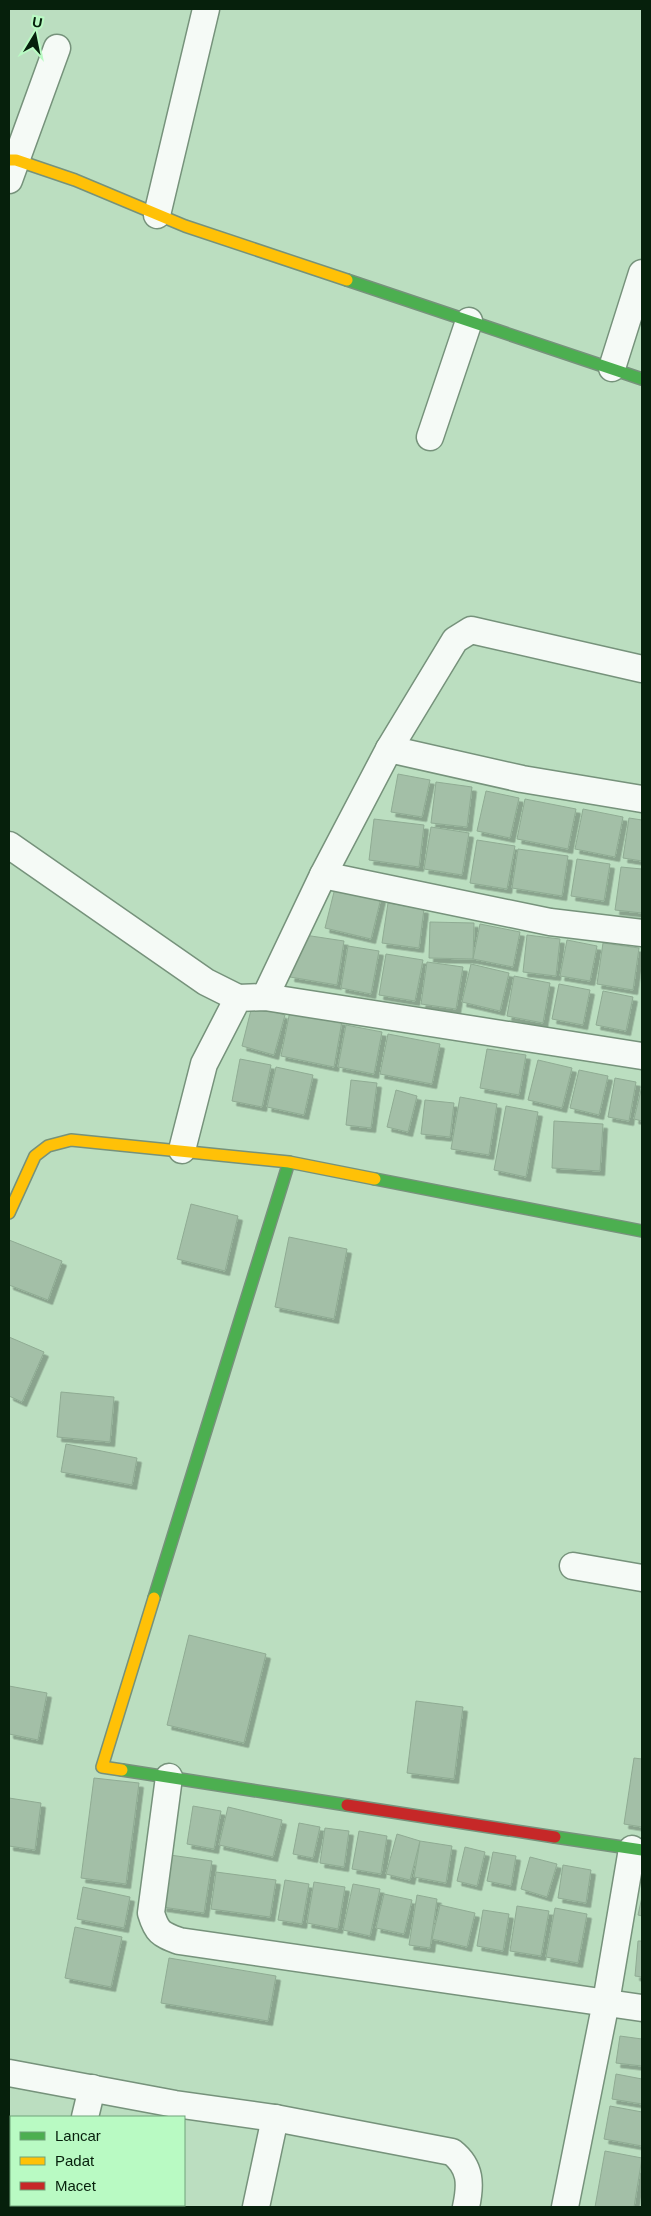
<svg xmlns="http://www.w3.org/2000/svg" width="651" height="2216" font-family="Helvetica,sans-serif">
<defs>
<filter id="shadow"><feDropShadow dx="4.5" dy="4.5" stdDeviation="0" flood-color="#0004"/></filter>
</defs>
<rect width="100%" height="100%" fill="#bbdec0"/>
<!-- building -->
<g fill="#a3bfa7" stroke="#8fab93" filter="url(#shadow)">
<polygon points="398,774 430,780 422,817 391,812"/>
<polygon points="436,782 472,787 467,827 431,823"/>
<polygon points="486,791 519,798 510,838 477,831"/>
<polygon points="525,799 576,809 568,849 517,839"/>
<polygon points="583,809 623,817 615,857 575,849"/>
<polygon points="629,818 642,820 642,861 623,858"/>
<polygon points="374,819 424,825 419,867 369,860"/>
<polygon points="431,827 469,833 462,875 424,869"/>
<polygon points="477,840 515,846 507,889 470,883"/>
<polygon points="518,849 568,856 562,896 512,888"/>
<polygon points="577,859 610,864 604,901 571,896"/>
<polygon points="621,867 642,869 642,913 615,910"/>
<polygon points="335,888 381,898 371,939 325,928"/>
<polygon points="388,903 424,909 419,948 382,943"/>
<polygon points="430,922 474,923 473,959 429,958"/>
<polygon points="480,924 520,932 513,967 473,959"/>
<polygon points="298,934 344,941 337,985 290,977"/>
<polygon points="527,935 560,939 556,976 523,972"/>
<polygon points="567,940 597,946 590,981 560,976"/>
<polygon points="603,943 639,948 633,990 597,984"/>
<polygon points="348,946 379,951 371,994 341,988"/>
<polygon points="386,954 423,960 415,1001 379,995"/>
<polygon points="427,962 463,967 456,1009 421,1004"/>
<polygon points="471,964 509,973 500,1011 462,1002"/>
<polygon points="514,976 550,983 543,1023 507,1016"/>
<polygon points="559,984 590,990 583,1025 552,1019"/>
<polygon points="603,991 633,997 626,1031 596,1025"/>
<polygon points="252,1006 285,1015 274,1055 242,1046"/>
<polygon points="290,1011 342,1021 334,1067 281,1056"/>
<polygon points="346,1025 382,1032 374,1074 338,1067"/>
<polygon points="388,1034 440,1044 432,1084 380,1074"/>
<polygon points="487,1049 526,1055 519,1095 480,1088"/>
<polygon points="240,1059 271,1065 262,1107 232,1101"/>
<polygon points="538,1060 572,1068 562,1108 528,1100"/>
<polygon points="276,1067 313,1075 304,1115 267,1107"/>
<polygon points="579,1070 608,1076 599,1115 570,1108"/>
<polygon points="615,1078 636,1082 629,1121 608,1117"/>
<polygon points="351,1080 377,1083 371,1128 346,1125"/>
<polygon points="642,1086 642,1121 634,1119"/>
<polygon points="396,1090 417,1096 408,1132 387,1127"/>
<polygon points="460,1097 497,1104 489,1155 451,1149"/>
<polygon points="425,1100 454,1103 450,1137 421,1134"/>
<polygon points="506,1106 538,1112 526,1177 494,1170"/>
<polygon points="554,1121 603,1124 600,1171 552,1168"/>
<polygon points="191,1204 238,1216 225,1271 177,1259"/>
<polygon points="289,1237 347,1249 334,1319 275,1307"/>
<polygon points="9,1240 62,1261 48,1300 9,1285"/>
<polygon points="9,1337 44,1352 22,1402 9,1396"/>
<polygon points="61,1392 114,1397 110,1442 57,1437"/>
<polygon points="66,1444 137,1458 132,1485 61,1472"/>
<polygon points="189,1635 266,1654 244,1743 167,1725"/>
<polygon points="9,1686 47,1693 38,1740 9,1734"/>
<polygon points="416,1701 463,1707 454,1779 407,1773"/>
<polygon points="634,1758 642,1759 642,1827 624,1824"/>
<polygon points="94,1778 139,1783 126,1884 81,1878"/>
<polygon points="9,1798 41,1803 35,1850 9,1846"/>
<polygon points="193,1806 221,1811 214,1849 187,1844"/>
<polygon points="228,1807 282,1820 273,1857 219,1845"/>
<polygon points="299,1823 320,1827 313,1858 293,1854"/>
<polygon points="325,1828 349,1831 344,1867 320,1863"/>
<polygon points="359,1831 387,1836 381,1874 352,1869"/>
<polygon points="397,1834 420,1841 410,1880 386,1874"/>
<polygon points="420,1841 452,1846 446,1883 414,1877"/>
<polygon points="465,1847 485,1852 477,1886 457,1881"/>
<polygon points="493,1852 516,1856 511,1886 487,1881"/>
<polygon points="170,1855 212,1861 204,1913 162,1907"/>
<polygon points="530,1857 557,1864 547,1897 521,1889"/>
<polygon points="563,1865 591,1870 586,1903 558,1898"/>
<polygon points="216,1872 276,1880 270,1917 211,1909"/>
<polygon points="285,1880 309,1884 302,1924 278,1920"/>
<polygon points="314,1882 345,1887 338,1929 307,1923"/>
<polygon points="353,1884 380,1889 370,1936 343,1930"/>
<polygon points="83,1887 130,1897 124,1928 77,1919"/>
<polygon points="384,1894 412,1900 404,1934 376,1928"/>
<polygon points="417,1895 437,1899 430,1948 409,1945"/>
<polygon points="642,1897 642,1916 638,1915"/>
<polygon points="440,1905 475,1913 467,1947 432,1939"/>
<polygon points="517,1906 549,1911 541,1956 510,1951"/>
<polygon points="555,1908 587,1914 578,1963 546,1957"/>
<polygon points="483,1910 509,1914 503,1951 477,1946"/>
<polygon points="75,1927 122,1937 111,1987 65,1978"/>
<polygon points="638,1941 642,1941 642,1977 635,1976"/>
<polygon points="169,1958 276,1976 268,2021 161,2003"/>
<polygon points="620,2036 642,2039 642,2066 616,2063"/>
<polygon points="616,2074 642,2079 642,2104 612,2099"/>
<polygon points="610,2106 642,2112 642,2146 604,2139"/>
<polygon points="605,2151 642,2158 634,2207 595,2207"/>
</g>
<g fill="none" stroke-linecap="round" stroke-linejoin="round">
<!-- street casing -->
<g stroke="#76927b" stroke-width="29">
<g id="street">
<polyline points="9,180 57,48"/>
<polyline points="157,215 206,9"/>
<polyline points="612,368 642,273"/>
<polyline points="430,437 469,321"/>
<polyline points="389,749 522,779 642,799"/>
<polyline points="9,845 206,982 238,998"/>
<polyline points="323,875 550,922 642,933"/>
<polyline points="265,997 323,875 389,749 455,640 471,630 642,669"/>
<polyline points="182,1150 204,1064 238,998 265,997 642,1056"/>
<polyline points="573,1566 642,1578"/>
<path d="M169 1777 151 1913C157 1933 161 1934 179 1941L642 2008"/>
<path d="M9 2073 175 2104 275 2118 452 2152C471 2167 471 2184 466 2207"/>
<polyline points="85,2117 92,2088"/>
<polyline points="66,2207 66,2205"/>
<polyline points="256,2207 275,2118"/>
<polyline points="565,2207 606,2002 632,1849"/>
</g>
</g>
<!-- fast casing -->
<g stroke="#76927b" stroke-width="14">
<g id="fast">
<polyline points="347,280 642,379"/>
<polyline points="375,1179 642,1231"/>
<polyline points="154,1598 289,1162"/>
<polyline points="122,1770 347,1805"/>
<polyline points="555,1837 642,1850"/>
</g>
</g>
<!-- slow casing -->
<g stroke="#76927b" stroke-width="14">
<g id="slow">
<polyline points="9,160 16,160 75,180 185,226 347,280"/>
<polyline points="9,1213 35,1156 48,1146 71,1140 289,1162 375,1179"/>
<polyline points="122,1770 102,1767 154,1598"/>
</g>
</g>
<!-- jam casing -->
<g stroke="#76927b" stroke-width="14">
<polyline id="jam" points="347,1805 555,1837"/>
</g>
<!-- street -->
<use href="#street" stroke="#f5faf6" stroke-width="26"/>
<!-- fast -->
<use href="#fast" stroke="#4caf50" stroke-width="11"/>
<!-- slow -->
<use href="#slow" stroke="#ffc107" stroke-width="11"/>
<!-- jam -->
<use href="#jam" stroke="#c62828" stroke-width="11"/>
</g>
<!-- border -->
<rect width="651" height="2216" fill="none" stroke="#06200c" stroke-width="20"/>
<!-- legend -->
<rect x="10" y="2116" width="175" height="90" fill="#b9fac3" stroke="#71a37a"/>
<rect x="20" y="2132" width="25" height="8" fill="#4caf50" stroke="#71a37a"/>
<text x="55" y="2141" font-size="15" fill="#06200c">Lancar</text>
<rect x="20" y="2157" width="25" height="8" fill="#ffc107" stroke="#71a37a"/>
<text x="55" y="2166" font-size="15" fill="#06200c">Padat</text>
<rect x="20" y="2182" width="25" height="8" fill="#c62828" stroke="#71a37a"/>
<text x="55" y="2191" font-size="15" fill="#06200c">Macet</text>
<!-- north arrow -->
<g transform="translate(35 35) rotate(10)" stroke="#b9fac3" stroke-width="4" paint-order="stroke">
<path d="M0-4L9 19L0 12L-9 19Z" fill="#06200c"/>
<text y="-8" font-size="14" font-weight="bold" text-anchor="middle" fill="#06200c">U</text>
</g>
</svg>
